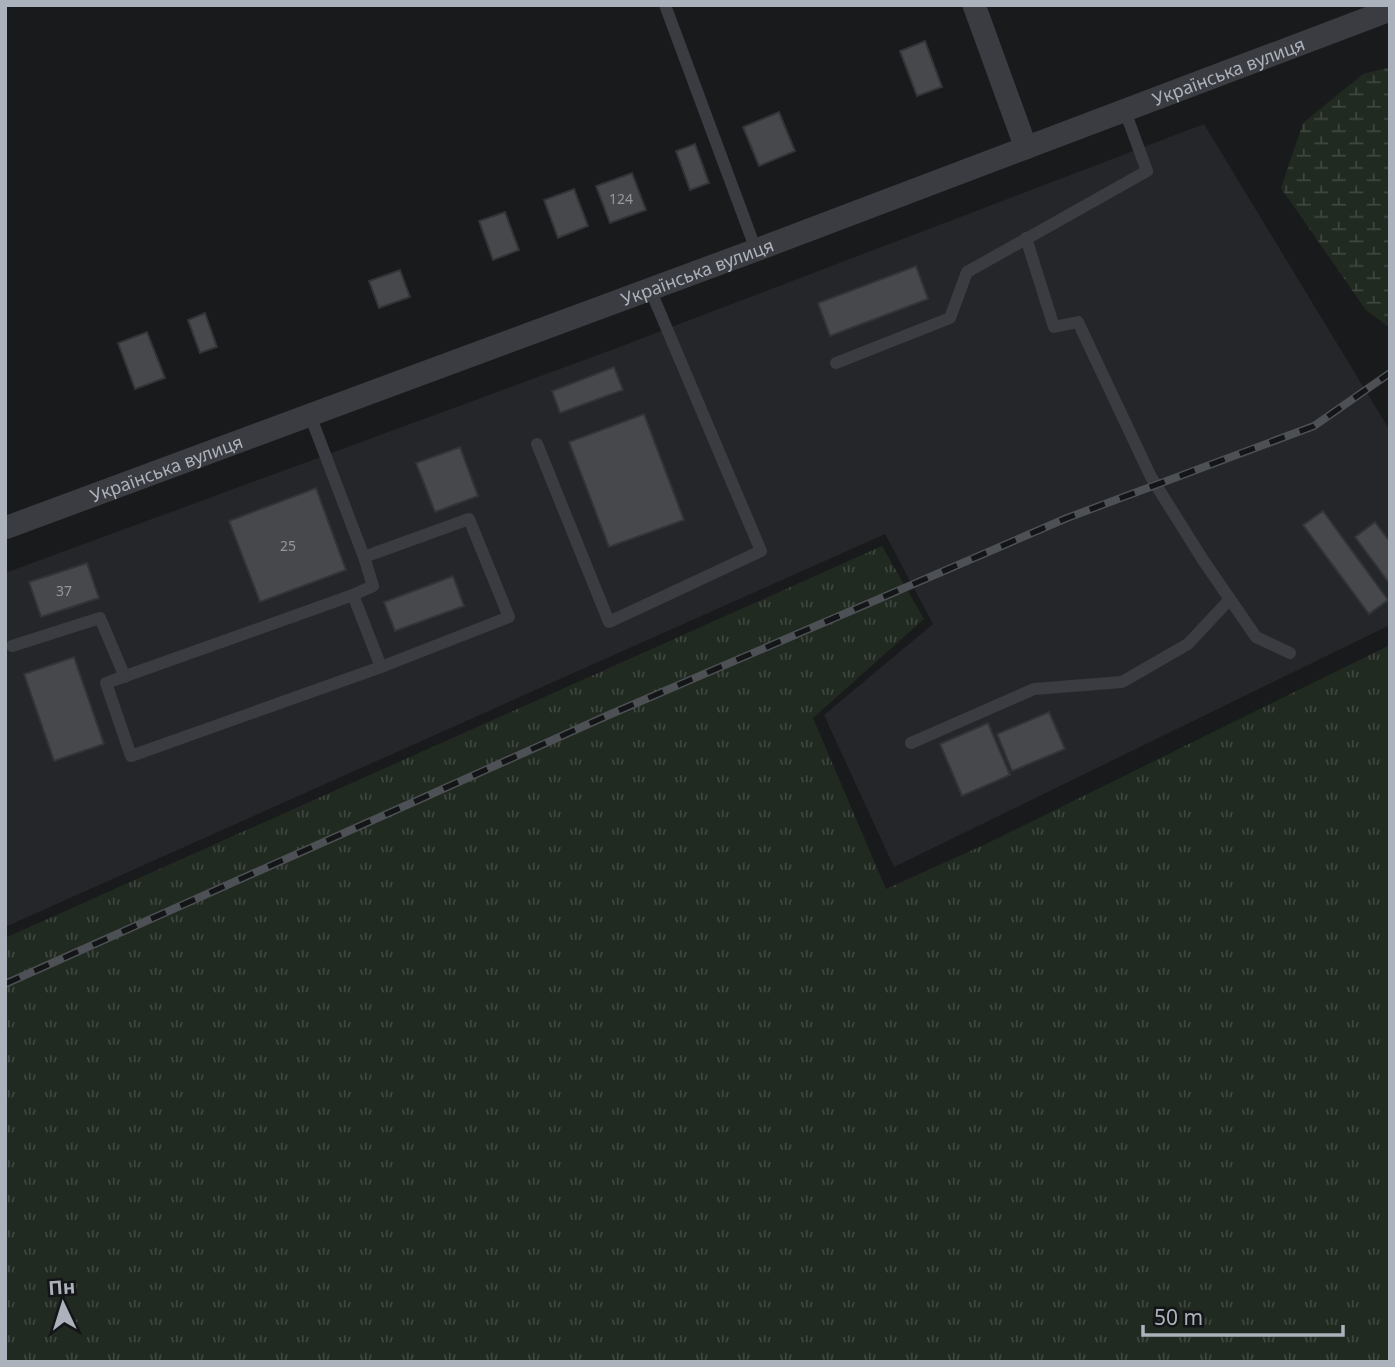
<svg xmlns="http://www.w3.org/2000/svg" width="1395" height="1367" font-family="'Noto Sans',sans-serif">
<defs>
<pattern id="grass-tufts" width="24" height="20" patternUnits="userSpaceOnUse" patternTransform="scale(1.75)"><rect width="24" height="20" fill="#212a21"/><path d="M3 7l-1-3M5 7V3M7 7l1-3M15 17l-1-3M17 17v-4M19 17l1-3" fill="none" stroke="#3f463f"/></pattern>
<pattern id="wetland-marsh" width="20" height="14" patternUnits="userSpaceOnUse" patternTransform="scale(1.75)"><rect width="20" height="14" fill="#212a21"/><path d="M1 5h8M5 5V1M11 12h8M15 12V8" fill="none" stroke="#3f463f"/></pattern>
</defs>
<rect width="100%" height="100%" fill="#191a1c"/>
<!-- built -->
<polygon fill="#252629" points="1204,124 1390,431 1390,625 894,867 824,715 933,624 885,534 5,927 5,573 606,352"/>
<!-- grass -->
<polygon fill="url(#grass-tufts)" points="882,546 924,619 813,718 886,889 988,843 1390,645 1390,1362 5,1362 5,938"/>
<!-- wetland -->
<polygon fill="url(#wetland-marsh)" points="1390,67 1390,328 1366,310 1281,188 1303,123 1363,74"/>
<!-- building -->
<g fill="#46484c" stroke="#333438" stroke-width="2">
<polygon points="925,41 942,87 917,96 900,51"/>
<polygon points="779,112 795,151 759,166 743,127"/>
<polygon points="695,144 709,183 690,190 676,151"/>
<polygon points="632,173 646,210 610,223 596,186"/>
<polygon points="574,189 588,226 558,238 544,200"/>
<polygon points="505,212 519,250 493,260 479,221"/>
<polygon points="916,266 928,299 830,336 818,303"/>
<polygon points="400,270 410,297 379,308 369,281"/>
<polygon points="205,313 217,347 200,353 188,320"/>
<polygon points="147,332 165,378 135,389 118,343"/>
<polygon points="614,367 623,390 560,413 552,391"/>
<polygon points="644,414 684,520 609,547 569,442"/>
<polygon points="460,447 478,496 435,512 416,463"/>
<polygon points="316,488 346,570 260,602 229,521"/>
<polygon points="1323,511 1388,600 1369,614 1303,525"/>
<polygon points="1375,522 1390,542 1390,584 1355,537"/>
<polygon points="87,563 99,598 41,617 29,582"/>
<polygon points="453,576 464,606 395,631 384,602"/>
<polygon points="74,657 104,744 54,761 24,674"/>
<polygon points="1049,712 1065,749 1012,771 997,734"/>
<polygon points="988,723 1010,775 962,796 940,744"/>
</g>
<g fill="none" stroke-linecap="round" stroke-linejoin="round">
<!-- lane -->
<g stroke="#3a3c41" stroke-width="12">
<polyline points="665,5 756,250"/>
<polyline points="1026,238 1054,327 1078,322 1151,477 1203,560 1256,637 1290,653"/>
<polyline points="836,363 950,318 967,272 1147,171 1125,111"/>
<polyline points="310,415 364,557 469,519 509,617 381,667 353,595 373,586 364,557"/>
<polyline points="537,444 609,622 761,551 650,289"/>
<polyline points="353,595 106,683 131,756 381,667"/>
<polyline points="12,646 100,618 125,677"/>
<polyline points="911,743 1034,689 1122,682 1188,644 1230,599"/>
</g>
<!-- street -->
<g stroke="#3a3c41" stroke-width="23">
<polyline points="974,5 1026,148"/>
<path id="s1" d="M5 528 756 250 1390 10"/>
</g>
<!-- rail casing -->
<g stroke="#4d5055" stroke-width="8">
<polyline id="rail" points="5,984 611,714 1067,518 1314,426 1390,373"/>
</g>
<!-- rail -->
<use href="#rail" stroke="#141517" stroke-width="5" stroke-dasharray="16" stroke-linecap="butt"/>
</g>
<g text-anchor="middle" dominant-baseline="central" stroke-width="6" stroke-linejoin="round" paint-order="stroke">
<!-- number labels -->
<g font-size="14" fill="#92989f">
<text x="621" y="198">124</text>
<text x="288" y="545">25</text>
<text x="64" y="590">37</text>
</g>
<!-- street labels -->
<g font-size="18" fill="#acb2bb" stroke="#141517">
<text stroke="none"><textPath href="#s1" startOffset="1306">Українська вулиця</textPath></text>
<text stroke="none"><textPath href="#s1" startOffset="738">Українська вулиця</textPath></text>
<text stroke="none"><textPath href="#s1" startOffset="172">Українська вулиця</textPath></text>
</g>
</g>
<!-- border -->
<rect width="1395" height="1367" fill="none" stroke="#acb2bb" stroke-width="14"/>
<!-- north arrow -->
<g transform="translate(63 1304) rotate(356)" stroke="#141517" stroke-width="5" paint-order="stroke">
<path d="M0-5L12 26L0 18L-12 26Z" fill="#acb2bb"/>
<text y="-10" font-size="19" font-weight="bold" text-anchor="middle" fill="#acb2bb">Пн</text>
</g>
<!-- scale -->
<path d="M1143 1325v10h200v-10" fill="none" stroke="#acb2bb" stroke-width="3.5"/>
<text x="1154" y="1325" font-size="21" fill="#acb2bb" stroke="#141517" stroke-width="5" paint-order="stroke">50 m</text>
</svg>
